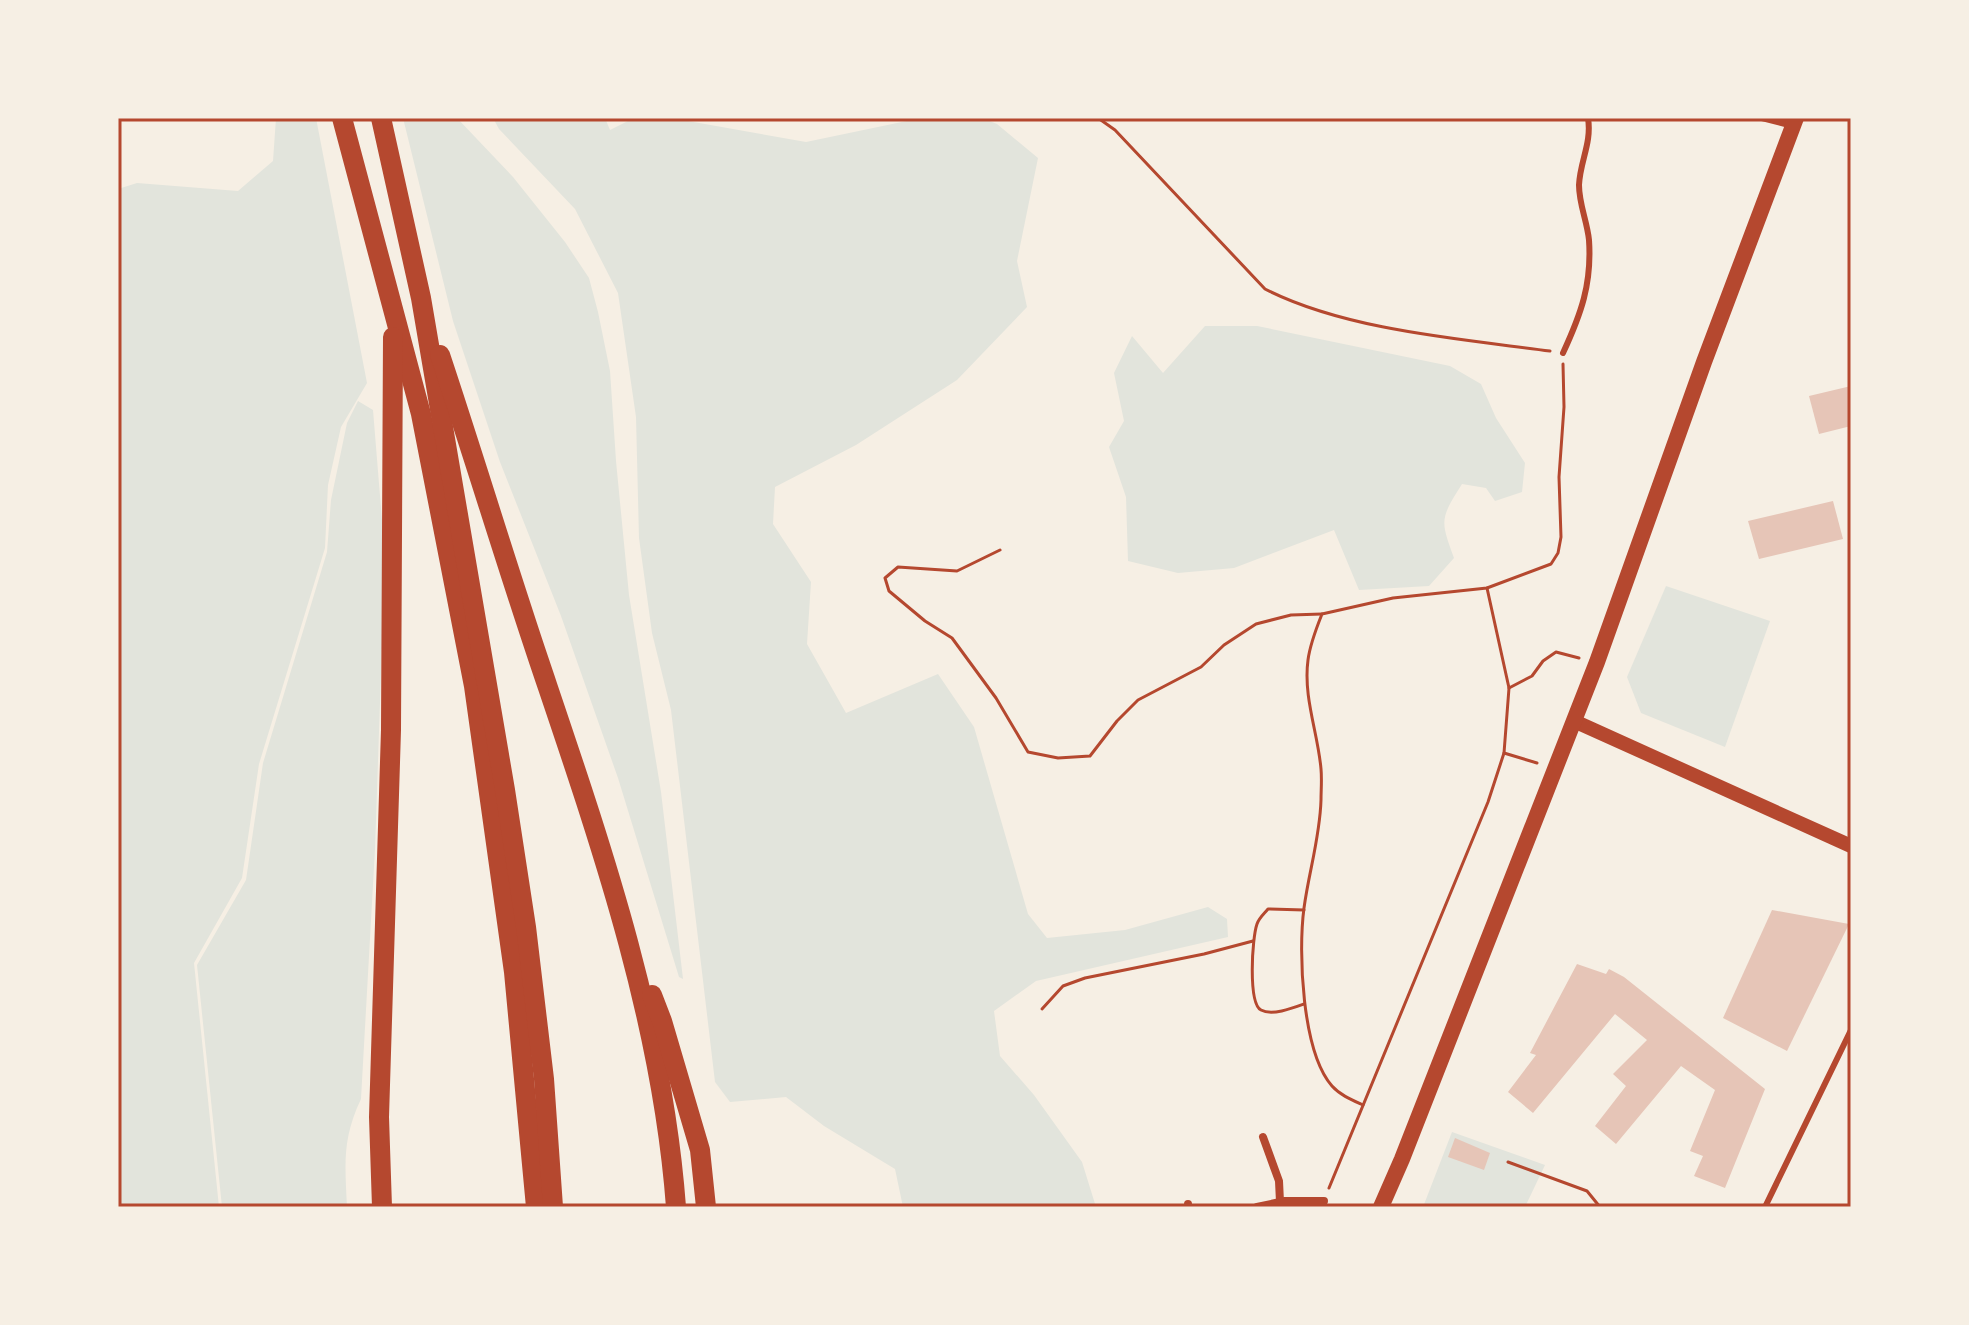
<svg xmlns="http://www.w3.org/2000/svg" width="1969" height="1325" font-family="Karla,sans-serif">
<rect width="100%" height="100%" fill="#f6efe4"/>
<!-- green -->
<g fill="#e2e4dc">
<polygon points="276,118 316,118 367,383 341,427 328,485 325,548 259,764 242,878 194,963 219,1207 118,1207 118,189 137,183 238,191 273,161"/>
<polygon points="403,118 457,118 513,177 565,242 589,278 598,312 610,371 616,461 629,595 661,792 683,979 679,977 618,778 561,616 500,462 453,321"/>
<polygon points="493,118 605,118 610,130 634,118 671,118 806,142 921,118 982,118 997,124 1038,158 1017,261 1027,307 957,380 856,445 775,487 773,524 811,582 807,644 846,713 938,674 974,727 1028,914 1047,938 1125,930 1208,907 1227,919 1228,937 1036,981 994,1011 1000,1056 1034,1095 1082,1162 1096,1207 903,1207 895,1169 824,1126 786,1097 730,1102 715,1082 671,710 652,633 639,538 636,417 618,293 575,209 499,129"/>
<path d="M1205 326H1257L1450 366 1481 384 1496 418 1525 463 1522 492 1495 501 1486 488 1462 484C1440 519 1440 520 1454 558L1429 586 1359 590 1334 530 1234 568 1178 573 1128 561 1126 497 1109 447 1124 421 1114 373 1132 336 1163 373Z"/>
<path d="M358 401 373 410 385 557 375 849 361 1099C342 1139 345 1164 347 1207H222L197 965 246 880 263 763 327 552 331 500 347 423Z"/>
<polygon points="1666,586 1770,621 1725,747 1641,713 1627,677"/>
<polygon points="1452,1132 1545,1165 1525,1207 1423,1207"/>
</g>
<!-- building -->
<g fill="#e6c5b7">
<polygon points="1851,386 1851,426 1819,434 1809,396"/>
<polygon points="1833,501 1843,539 1759,559 1748,521"/>
<polygon points="1772,910 1849,924 1787,1051 1723,1018"/>
<polygon points="1577,964 1606,974 1609,969 1624,977 1765,1089 1725,1188 1694,1176 1703,1156 1690,1151 1715,1090 1681,1066 1616,1144 1595,1126 1626,1086 1613,1074 1647,1040 1615,1014 1533,1113 1508,1092 1536,1055 1530,1053"/>
<polygon points="1455,1138 1490,1153 1484,1170 1448,1157"/>
</g>
<g fill="none" stroke-linecap="round" stroke-linejoin="round">
<!-- path -->
<g stroke="#b5482f" stroke-width="3">
<path d="M1098 118 1115 130 1265 289C1345 330 1460 339 1550 351"/>
<polyline points="1000,550 957,571 898,567 885,578 889,591 925,621 952,638 996,698 1028,752 1058,758 1090,756 1117,721 1138,700 1201,667 1224,645 1256,624 1291,615 1322,614"/>
<polyline points="1509,688 1532,676 1543,661 1556,652 1579,658"/>
<polyline points="1504,753 1537,763"/>
<path d="M1304 910 1268 909C1264 914 1259 918 1257 924 1252 938 1248 1003 1261 1010 1272 1016 1293 1008 1304 1004"/>
<polyline points="1042,1009 1063,986 1085,978 1204,954 1253,941"/>
<path d="M1363 1105C1352 1100 1340 1095 1332 1086 1302 1052 1298 952 1304 908 1309 871 1320 837 1321 800 1321 790 1322 779 1321 769 1318 733 1303 697 1308 660 1310 644 1316 629 1322 614L1393 598 1487 588 1551 564 1558 553 1561 537 1559 477 1564 407 1563 364"/>
<polyline points="1508,1162 1587,1191 1600,1207"/>
<polyline points="1329,1188 1488,802 1504,753 1509,688 1487,588"/>
</g>
<!-- service -->
<g stroke="#b5482f" stroke-width="6">
<polyline points="1762,118 1789,125"/>
<path d="M1563 353C1581 314 1592 284 1589 240 1587 221 1579 204 1579 185 1580 161 1592 143 1588 118"/>
<polyline points="1765,1207 1851,1030"/>
</g>
<!-- minor -->
<g stroke="#b5482f" stroke-width="8">
<polyline points="1263,1137 1279,1181 1280,1202"/>
<polyline points="1188,1207 1188,1204"/>
<polyline points="1257,1207 1285,1201 1324,1201"/>
</g>
<!-- tertiary -->
<polyline stroke="#b5482f" stroke-width="14" points="1574,721 1851,846"/>
<!-- secondary -->
<polyline stroke="#b5482f" stroke-width="16" points="1381,1207 1402,1159 1597,662 1704,362 1796,118"/>
<!-- motorway -->
<g stroke="#b5482f" stroke-width="20">
<polyline points="342,118 421,414 474,686 514,972 536,1207"/>
<polyline points="381,118 421,298 505,790 526,927 544,1079 553,1207"/>
<path d="M440 355C474 457 505 560 539 661 599 839 662 1018 676 1207"/>
<polyline points="652,995 662,1021 700,1150 706,1207"/>
<polyline points="382,1207 379,1117 391,730 393,337"/>
</g>
</g>
<!-- border -->
<rect width="1969" height="1325" fill="none" stroke="#f6efe4" stroke-width="240"/>
<rect x="120" y="120" width="1729" height="1085" fill="none" stroke="#b5482f" stroke-width="3"/>
</svg>
